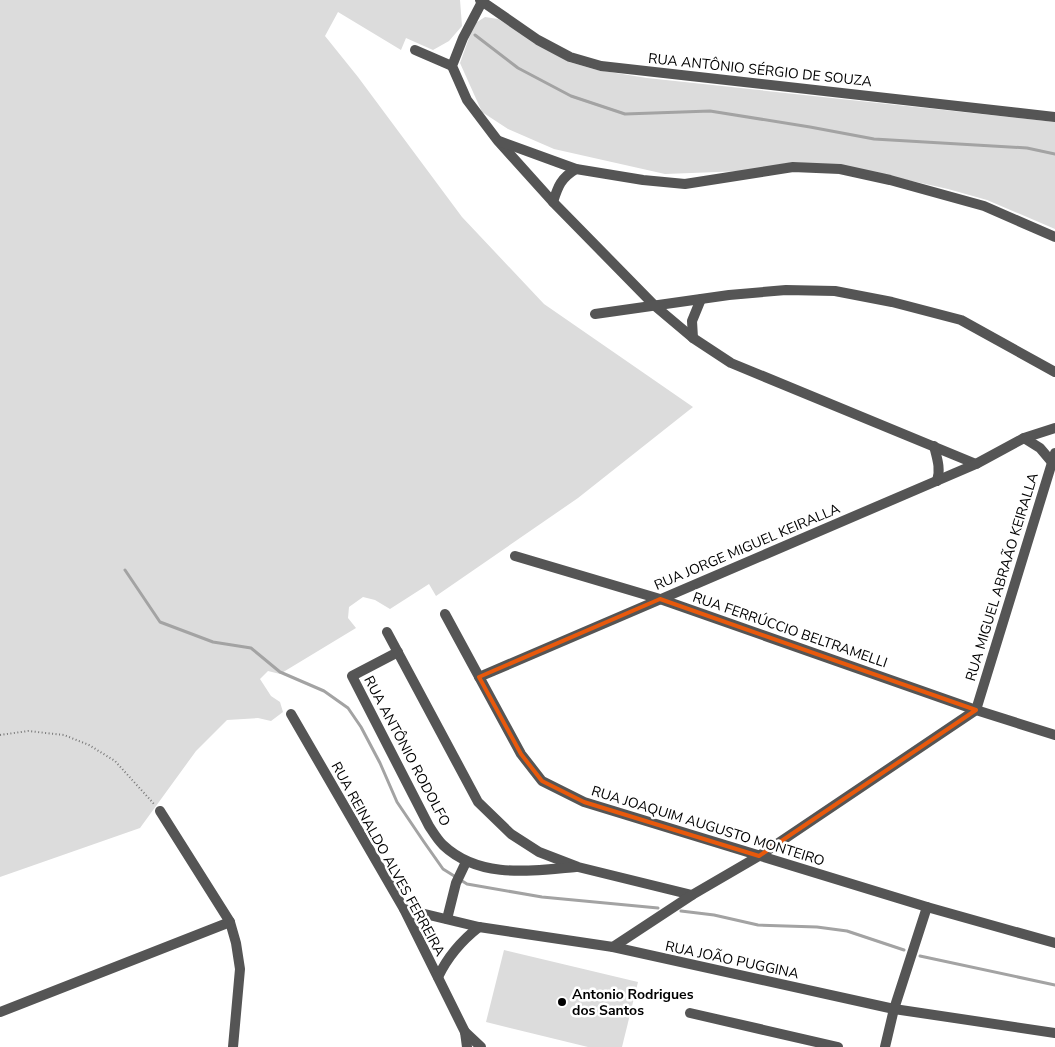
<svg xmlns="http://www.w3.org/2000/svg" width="1055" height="1047" font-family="'Nunito Sans',sans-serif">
<rect width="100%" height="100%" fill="#fff"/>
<!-- green -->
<g fill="#dcdcdc">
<polygon points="0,0 460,0 462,26 449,41 433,50 406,38 401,50 338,12 325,36 358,77 462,217 544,304 693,407 578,498 436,596 429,584 390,609 375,600 363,597 349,607 348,618 356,628 280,674 268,671 260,679 271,696 280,702 283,712 271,721 258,718 227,720 196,751 140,828 0,877"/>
<polygon points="485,17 498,19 569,62 597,70 647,78 1055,122 1055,229 987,200 948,189 862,170 794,162 744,171 665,174 554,149 508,129 482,112 460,63 474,24"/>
<polygon points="504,950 638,982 622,1047 588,1047 486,1022"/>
</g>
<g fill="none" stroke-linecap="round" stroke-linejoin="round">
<!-- stream -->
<g stroke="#a3a3a3" stroke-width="3">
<polyline points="475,35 518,68 571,96 625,114 710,111 810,127 874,139 1027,148 1055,154"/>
<polyline points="125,570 160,622 213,642 251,648 280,672 324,691 348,708 361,727 380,763 397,802 424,842 443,869 467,884 542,897 658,908"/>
<polyline points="681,911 714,915 758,925 817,927 847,931 904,950"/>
<polyline points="920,956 1055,985"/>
</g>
<!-- path -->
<polyline stroke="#777" stroke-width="2" stroke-dasharray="1 2.5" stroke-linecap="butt" points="0,735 28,731 64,735 89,745 115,761 154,804"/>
<!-- minor -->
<g stroke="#555" stroke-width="10">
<polyline points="480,0 538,40 570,57 601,66 1055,117"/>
<polyline points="483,0 463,38 452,66 467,100 498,141 553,202 655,306 693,338 731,363 976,464"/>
<polyline points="415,50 452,66"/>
<polyline points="499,141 576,169 643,180 685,184 793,167 840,169 890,180 984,206 1055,237"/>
<path d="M553 202C558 186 561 178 576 169"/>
<polyline points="595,314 729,295 786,290 835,291 892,302 961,320 1055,372"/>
<polyline points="693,338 692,321 701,299"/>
<polyline points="1024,438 1040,448 1051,461"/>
<path d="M934 446C937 458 941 469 937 481"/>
<polyline points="515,556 660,599 976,710 1055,735"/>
<polyline points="445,614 521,754 542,781 584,802 927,907 1055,943"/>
<polyline points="387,632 478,802 511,834 539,852 578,867 692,895"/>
<path d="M398 652 352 676 429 826C433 832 437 839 443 845 479 879 530 871 576 867"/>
<polyline points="479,677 976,464 1024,438 1055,428"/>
<polyline points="291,714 404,909 465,1032 467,1047"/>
<polyline points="160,811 230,922 236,943 240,969 233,1047"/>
<polyline points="404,909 479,927 613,947 894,1009 1055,1033"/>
<polyline points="447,919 456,883 466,862"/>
<polyline points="613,947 692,895 759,856 976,710 1055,453"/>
<path d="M438 977C448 956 461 941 479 927"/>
<polyline points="0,1012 230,922"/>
<polyline points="690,1013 838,1047"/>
<polyline points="465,1032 481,1047"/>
<polyline points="885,1047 894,1009 927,907"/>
</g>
</g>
<!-- marked area -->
<path fill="none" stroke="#e8590c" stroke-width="4" stroke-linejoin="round" d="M660 599 976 710 759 856 584 802 542 781 521 754 479 677Z"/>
<!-- markers -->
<circle fill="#000" stroke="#fff" stroke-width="2" cx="562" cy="1002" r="5"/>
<g text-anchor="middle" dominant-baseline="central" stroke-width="5" stroke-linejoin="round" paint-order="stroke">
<!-- street labels -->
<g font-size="14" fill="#000" stroke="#fff">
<text transform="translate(760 70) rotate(6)">RUA ANTÔNIO SÉRGIO DE SOUZA</text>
<text transform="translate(747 547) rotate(-23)">RUA JORGE MIGUEL KEIRALLA</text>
<text transform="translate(1002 577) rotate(-73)">RUA MIGUEL ABRAÃO KEIRALLA</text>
<text transform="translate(790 630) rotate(19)">RUA FERRÚCCIO BELTRAMELLI</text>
<text transform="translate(407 751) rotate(62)">RUA ANTÔNIO RODOLFO</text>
<text transform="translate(708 826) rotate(17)">RUA JOAQUIM AUGUSTO MONTEIRO</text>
<text transform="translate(388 859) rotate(61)">RUA REINALDO ALVES FERREIRA</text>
<text transform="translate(732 960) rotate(12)">RUA JOÃO PUGGINA</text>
</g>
<!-- poi labels -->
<g font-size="14" font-weight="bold" fill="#000" stroke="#fff" text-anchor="start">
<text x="572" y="994">Antonio Rodrigues<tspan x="572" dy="16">dos Santos</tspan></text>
</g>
</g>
</svg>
